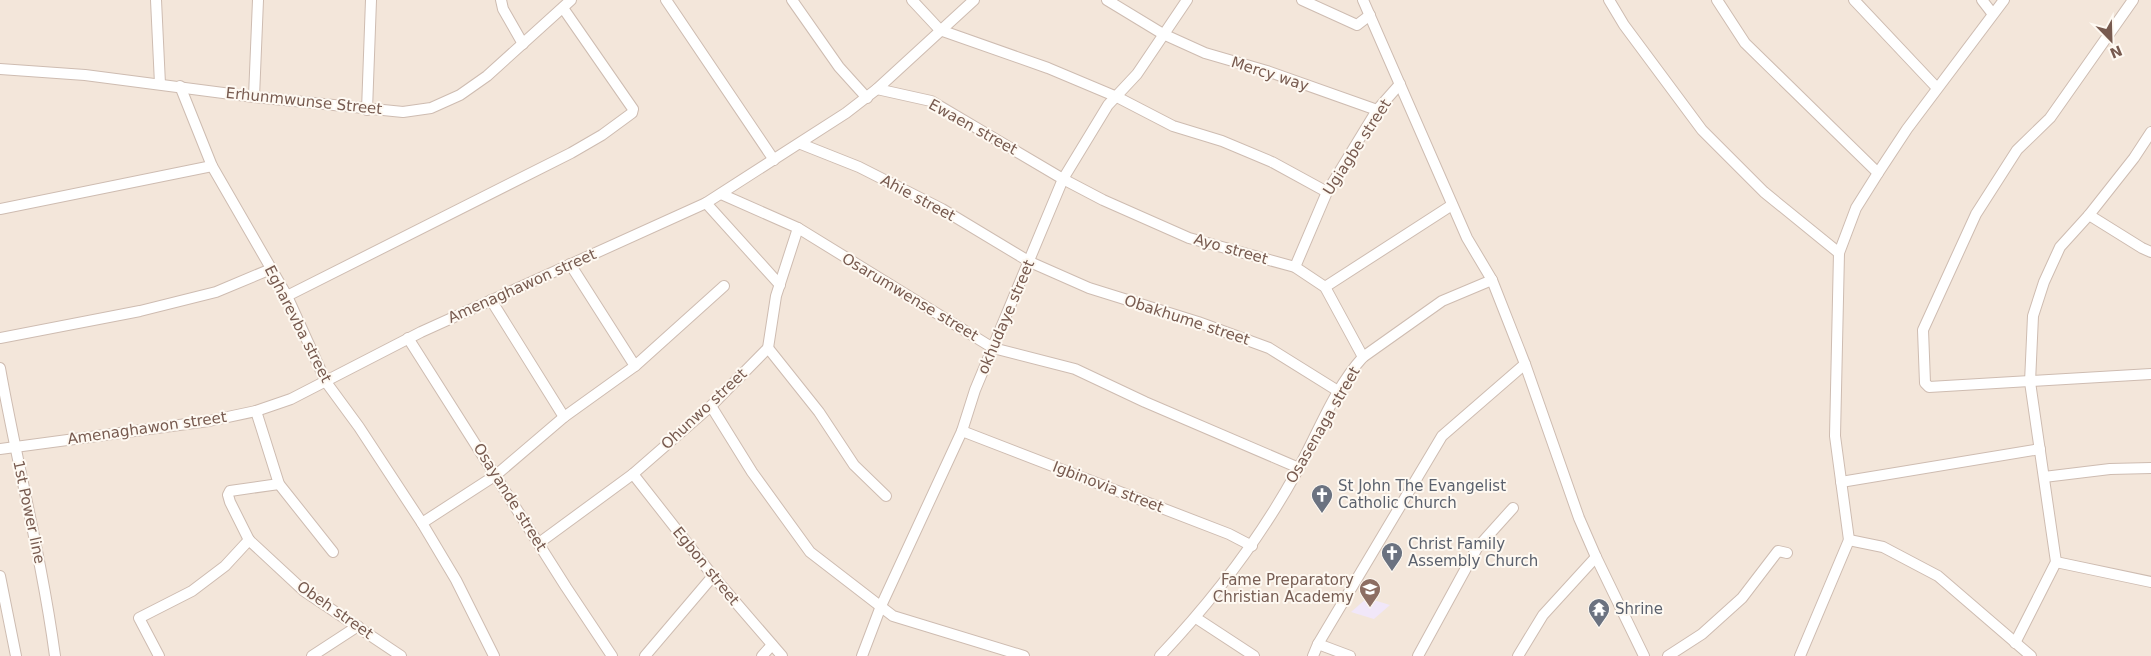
<svg xmlns="http://www.w3.org/2000/svg" width="2151" height="656" font-family="'DejaVu Sans',sans-serif">
<rect width="100%" height="100%" fill="#fcf4eb"/>
<!-- residential -->
<rect fill="#f3e6da" x="0" y="0" width="2151" height="656"/>
<!-- education -->
<polygon fill="#f1e7f9" points="1367,598 1390,605 1374,619 1351,612"/>
<g fill="none" stroke-linecap="round" stroke-linejoin="round">
<!-- minor casing -->
<g stroke="#cebcb1" stroke-width="12">
<g id="minor">
<polyline points="156,0 160,84"/>
<polyline points="501,0 503,9 523,44"/>
<polyline points="666,0 774,160"/>
<polyline points="792,0 839,67 867,98"/>
<polyline points="912,0 940,30 1048,68 1117,97 1173,126 1222,141 1272,162 1327,192"/>
<polyline points="1107,0 1163,34 1205,53 1267,71 1377,110"/>
<polyline points="1302,0 1357,25 1370,15"/>
<polyline points="1363,0 1467,238 1492,280 1525,364 1579,518 1596,557 1644,656"/>
<polyline points="1609,0 1624,25 1702,130 1764,192 1839,253"/>
<polyline points="1717,0 1745,43 1878,173"/>
<polyline points="1854,0 1937,88"/>
<polyline points="1982,0 1992,13"/>
<polyline points="2133,0 2050,118 2017,150 1976,214 1923,330 1925,383 1929,387 2151,374"/>
<polyline points="0,69 85,75 254,97 403,112 431,108 460,95 487,76 571,0"/>
<polyline points="180,86 212,166 287,296 326,382 359,427 422,523 456,580 494,656"/>
<polyline points="877,89 931,101 1063,179 1103,200 1189,238 1295,267 1325,287 1363,357"/>
<polyline points="254,97 258,0"/>
<polyline points="367,110 371,0"/>
<polyline points="801,144 859,167 942,209 1030,262 1089,288 1198,322 1269,348 1338,391"/>
<polyline points="721,194 798,228 993,348 1075,369 1145,402 1299,468"/>
<polyline points="706,203 780,285"/>
<polyline points="0,209 212,166"/>
<polyline points="2089,215 2142,248 2151,252"/>
<polyline points="570,264 635,366"/>
<polyline points="1295,267 1327,192 1377,110 1400,84"/>
<polyline points="1325,287 1452,205"/>
<polyline points="287,296 571,153 602,135 632,113 633,109 563,8"/>
<polyline points="491,300 564,417"/>
<polyline points="0,338 140,311 216,292 271,269"/>
<polyline points="408,338 566,587 612,656"/>
<polyline points="768,348 819,412 854,465 886,496"/>
<path d="M0 368C17 464 42 559 55 656"/>
<polyline points="711,406 752,472 810,552 893,616 1024,656"/>
<polyline points="256,411 279,484 333,552"/>
<polyline points="962,431 1229,534 1252,546"/>
<polyline points="0,449 209,421 256,411 291,399 421,332 706,203 846,113 877,89 974,0"/>
<polyline points="633,474 713,576 782,656"/>
<polyline points="2044,477 2110,469 2151,468"/>
<polyline points="1841,482 2040,449"/>
<polyline points="422,523 496,475 564,417 635,366 724,286"/>
<polyline points="249,540 230,502 228,495 230,491 279,484"/>
<polyline points="1849,540 1835,436 1839,253 1856,208 1878,173 1907,129 2004,0"/>
<polyline points="1849,540 1883,547 1938,576 2031,656"/>
<polyline points="539,543 633,474 711,406 768,348 776,296 798,228"/>
<polyline points="2056,562 2151,582"/>
<polyline points="0,576 16,656"/>
<polyline points="1196,618 1254,656"/>
<polyline points="2015,643 2056,562 2030,382 2033,316 2044,282 2060,247 2089,215 2134,158 2151,132"/>
<polyline points="1318,644 1350,656"/>
<polyline points="159,656 139,618 192,591 225,566 249,540 304,591 401,656"/>
<polyline points="312,656 358,626"/>
<polyline points="645,656 713,576"/>
<polyline points="762,656 772,645"/>
<polyline points="862,656 881,606 962,431 975,390 1063,179 1108,105 1137,74 1187,0"/>
<path d="M1160 656C1213 600 1259 540 1296 473 1318 434 1333 390 1363 357L1442 301 1492 280"/>
<polyline points="1313,656 1318,644 1442,436 1525,364"/>
<polyline points="1418,656 1477,548 1513,508"/>
<polyline points="1518,656 1543,615 1596,557"/>
<polyline points="1668,656 1702,634 1742,598 1778,551 1787,553"/>
<polyline points="1800,656 1849,540"/>
</g>
</g>
<!-- minor -->
<use href="#minor" stroke="#fff" stroke-width="10"/>
</g>
<!-- icons -->
<defs>
<g id="church-pin" transform="scale(1.125)"><path d="M0 17L-7.5 6A9.5 9.5 0 1 1 7.5 6Z" fill="#6b7280" stroke="#fef9f2"/><path d="M-1.2-6h2.4v3.5h3.3v2.4h-3.3V6h-2.4V-.1h-3.3v-2.4h3.3Z" fill="#fff"/></g>
<g id="school-pin" transform="scale(1.125)"><path d="M0 17L-7.5 6A9.5 9.5 0 1 1 7.5 6Z" fill="#8d6e63" stroke="#fef9f2"/><path d="M0-5L7-2L0 1L-7-2ZM-4 1L0 2.5L4 1V4Q0 6-4 4Z" fill="#fff"/></g>
<g id="temple-pin" transform="scale(1.125)"><path d="M0 17L-7.5 6A9.5 9.5 0 1 1 7.5 6Z" fill="#6b7280" stroke="#fef9f2"/><path d="M0-6L5-2H3V0L6.5 2.5H4V6H1.5V3h-3V6H-4V2.5H-6.5L-3 0V-2H-5Z" fill="#fff"/></g>
</defs>
<g fill-rule="evenodd">
<use href="#church-pin" x="1322" y="495"/>
<use href="#church-pin" x="1392" y="553"/>
<use href="#school-pin" x="1370" y="589"/>
<use href="#temple-pin" x="1599" y="609"/>
</g>
<g text-anchor="middle" dominant-baseline="central" stroke-width="4" stroke-linejoin="round" paint-order="stroke">
<!-- street labels -->
<g font-size="15" fill="#775a4f" stroke="#fef9f2">
<text transform="translate(1270 74) rotate(18)">Mercy way</text>
<text transform="translate(304 101) rotate(6)">Erhunmwunse Street</text>
<text transform="translate(973 127) rotate(29)">Ewaen street</text>
<text transform="translate(1357 147) rotate(-57)">Ugiagbe street</text>
<text transform="translate(918 198) rotate(28)">Ahie street</text>
<text transform="translate(1231 249) rotate(16)">Ayo street</text>
<text transform="translate(522 286) rotate(-24)">Amenaghawon street</text>
<text transform="translate(910 297) rotate(31)">Osarumwense street</text>
<text transform="translate(1006 317) rotate(-67)">okhudaye street</text>
<text transform="translate(1187 320) rotate(18)">Obakhume street</text>
<text transform="translate(298 324) rotate(63)">Egharevba street</text>
<text transform="translate(704 409) rotate(-43)">Ohunwo street</text>
<text transform="translate(1323 425) rotate(-60)">Osasenaga street</text>
<text transform="translate(147 428) rotate(-8)">Amenaghawon street</text>
<text transform="translate(1108 487) rotate(21)">Igbinovia street</text>
<text transform="translate(510 497) rotate(58)">Osayande street</text>
<text transform="translate(29 512) rotate(78)">1st Power line</text>
<text transform="translate(706 566) rotate(51)">Egbon street</text>
<text transform="translate(335 610) rotate(35)">Obeh street</text>
</g>
<!-- worship labels -->
<g font-size="15" fill="#5b616d" stroke="#fef9f2" text-anchor="start">
<text x="1338" y="486">St John The Evangelist<tspan x="1338" dy="17">Catholic Church</tspan></text>
<text x="1408" y="544">Christ Family<tspan x="1408" dy="17">Assembly Church</tspan></text>
<text x="1615" y="609">Shrine</text>
</g>
<!-- education labels -->
<g font-size="15" fill="#785e54" stroke="#fef9f2" text-anchor="end">
<text x="1354" y="580">Fame Preparatory<tspan x="1354" dy="17">Christian Academy</tspan></text>
</g>
</g>
<!-- north arrow -->
<g transform="translate(2111 40) rotate(157)" stroke="#fef9f2" stroke-width="4" paint-order="stroke">
<path d="M0-4L9 19L0 12L-9 19Z" fill="#775a4f"/>
<text y="-8" font-size="14" font-weight="bold" text-anchor="middle" fill="#775a4f">N</text>
</g>
</svg>
